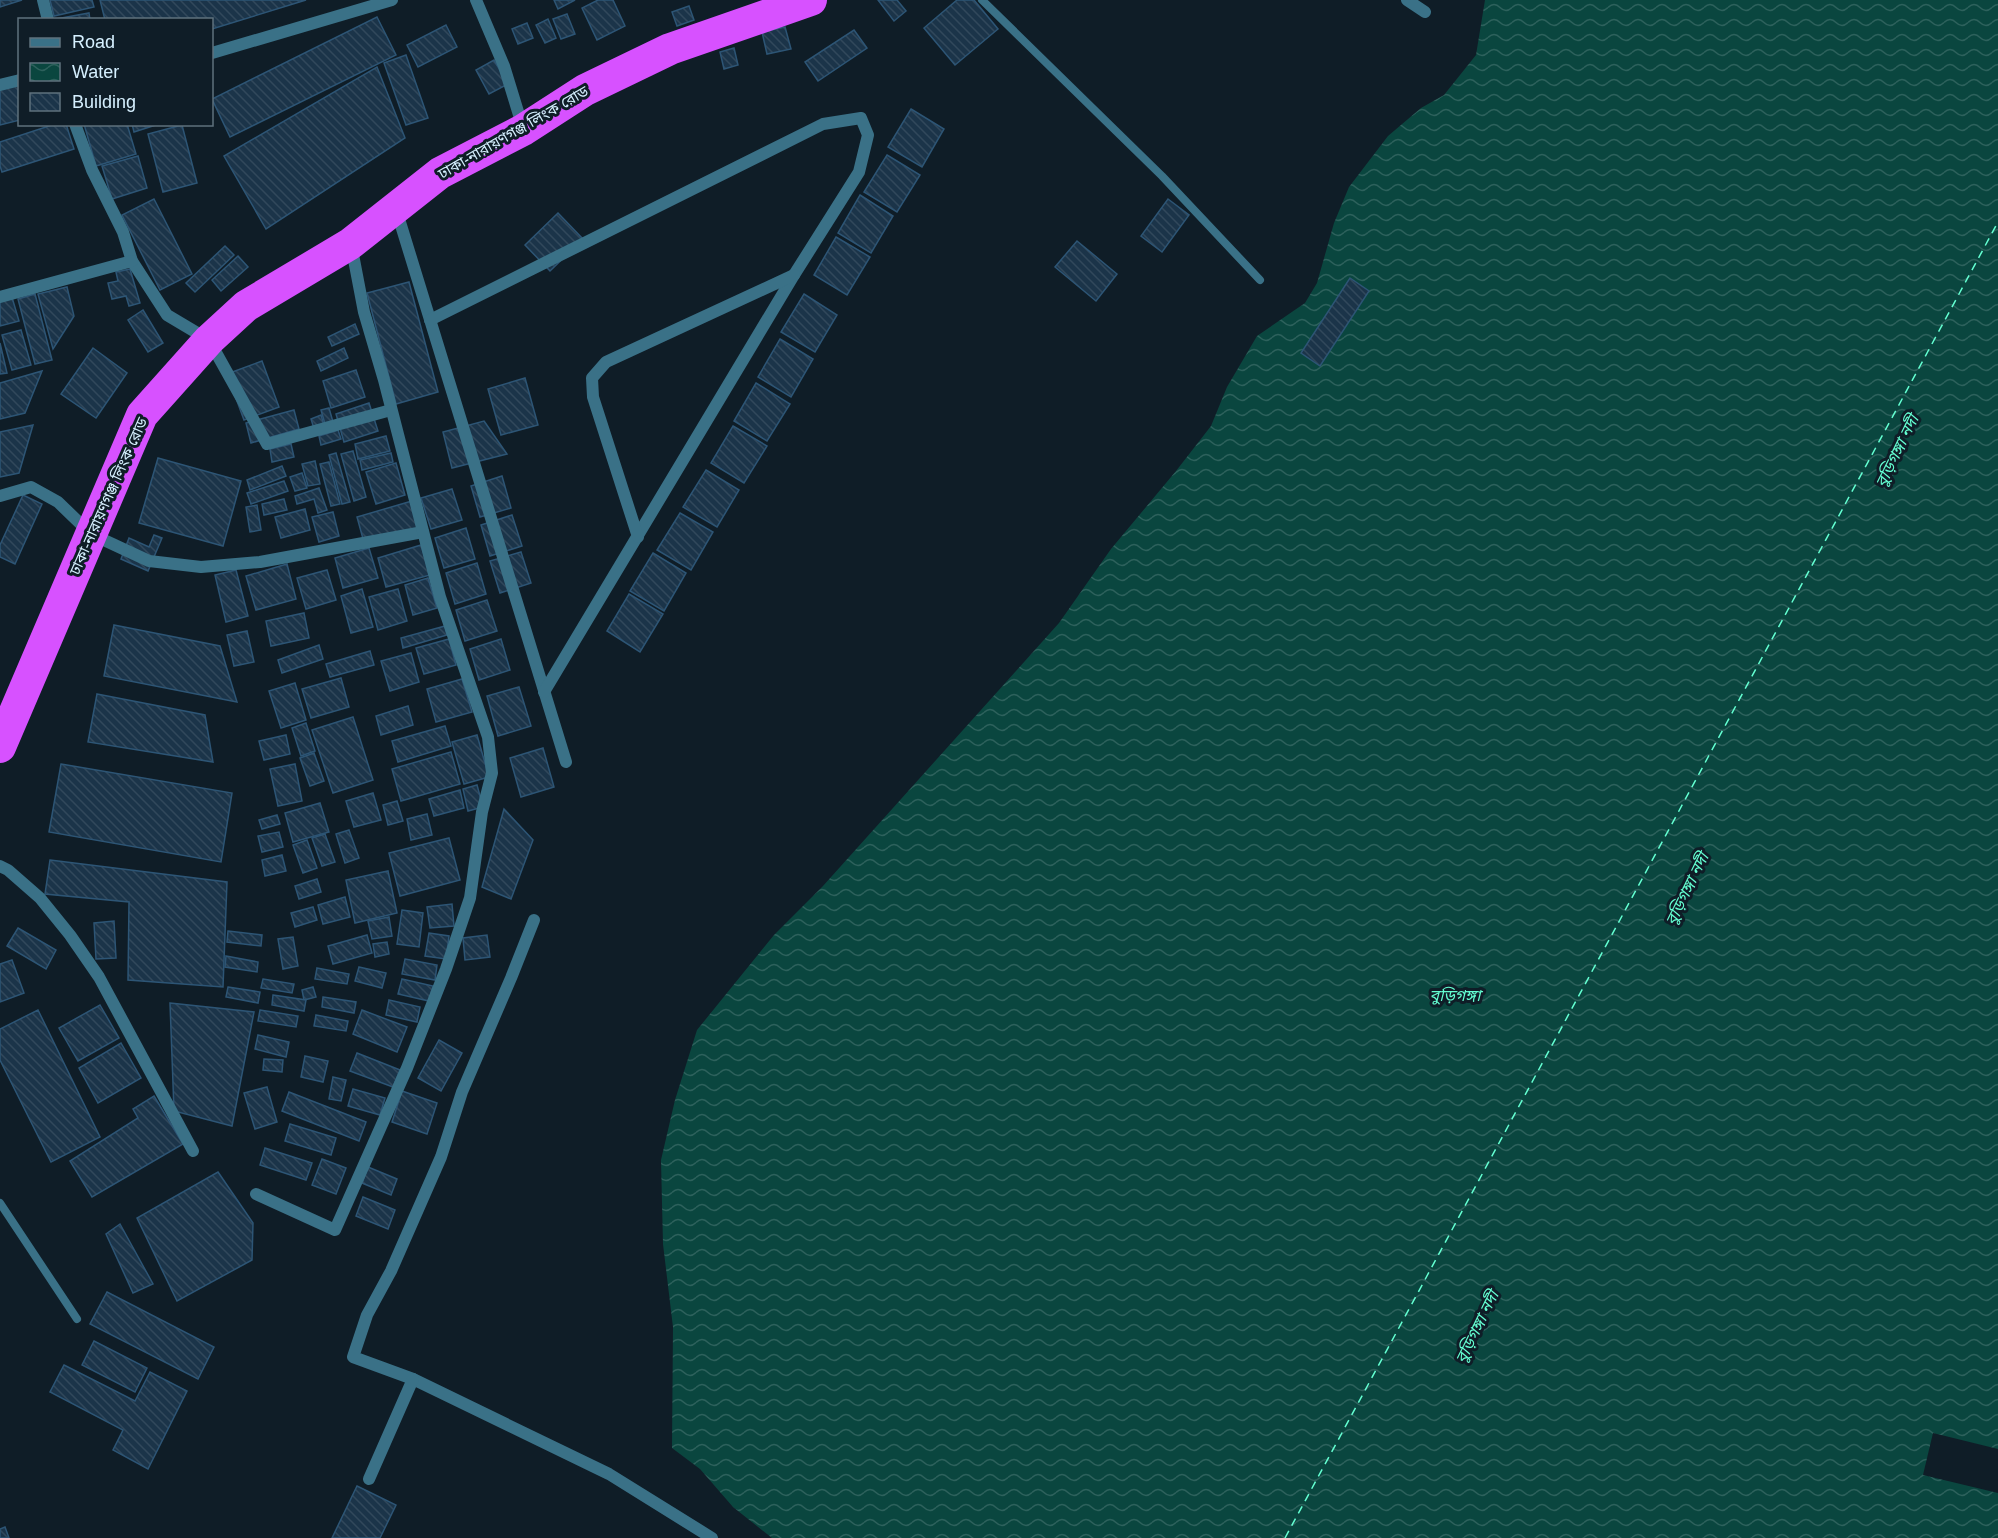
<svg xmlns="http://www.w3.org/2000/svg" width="1998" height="1538" font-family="Arial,'Noto Sans Bengali',sans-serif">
<defs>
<pattern id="water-waves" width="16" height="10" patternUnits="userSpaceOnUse" patternTransform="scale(1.5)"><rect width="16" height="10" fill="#0a463f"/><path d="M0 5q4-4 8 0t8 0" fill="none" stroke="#2d615c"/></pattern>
<pattern id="building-back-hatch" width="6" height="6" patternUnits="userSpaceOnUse" patternTransform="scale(1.5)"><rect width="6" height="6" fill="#1b3449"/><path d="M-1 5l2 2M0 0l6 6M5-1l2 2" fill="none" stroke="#31485b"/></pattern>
</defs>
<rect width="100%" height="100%" fill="#0f1d27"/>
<!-- water -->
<polygon fill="url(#water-waves)" points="1485,0 1998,0 1998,1538 772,1538 733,1507 700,1469 672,1448 673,1327 663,1244 661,1160 675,1100 697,1030 774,935 823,886 1059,623 1111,549 1176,471 1211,426 1227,387 1257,336 1305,303 1317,283 1334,223 1349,187 1388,136 1421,108 1444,95 1476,55"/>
<!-- pier -->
<polygon fill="#0f1d27" points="1933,1433 1998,1449 1998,1493 1923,1475"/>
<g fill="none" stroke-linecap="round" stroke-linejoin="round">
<!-- ferry -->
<polyline stroke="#64ffd2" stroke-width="1.5" stroke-dasharray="8 6" stroke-linecap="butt" points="1285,1538 1998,222"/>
</g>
<!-- building -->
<g fill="url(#building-back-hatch)" stroke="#2d5575" stroke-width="1.5">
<polygon points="0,0 22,0 0,7"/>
<polygon points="50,0 92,0 94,7 54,16"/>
<polygon points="100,0 306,0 212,29 212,20 105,20"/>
<polygon points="554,0 575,0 558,9"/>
<polygon points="598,0 613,0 625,26 597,40 582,8"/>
<polygon points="878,0 897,0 906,11 894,21"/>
<polygon points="957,0 974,0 998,29 955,65 924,28"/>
<polygon points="689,6 694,20 677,26 672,12"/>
<polygon points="89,13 90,20 56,19"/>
<polygon points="567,14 575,34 561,39 553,19"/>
<polygon points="377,17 396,55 230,137 212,99"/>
<polygon points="548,19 556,38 545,43 536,25"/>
<polygon points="527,23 533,38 518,44 512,29"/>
<polygon points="446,25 457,47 418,67 407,45"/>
<polygon points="785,27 791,49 767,54 762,32"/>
<polygon points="854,30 867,48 818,81 805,62"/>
<polygon points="734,48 738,65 724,69 720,52"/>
<polygon points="406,55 428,118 406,125 384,63"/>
<polygon points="494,60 508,84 489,94 476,70"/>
<polygon points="377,67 405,138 266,229 224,156"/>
<polygon points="20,85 20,120 0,125 0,89"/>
<polygon points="911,109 944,129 922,167 888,147"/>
<polygon points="55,124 66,124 74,149 2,172 0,166 0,142"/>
<polygon points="84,124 127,124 136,154 96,166"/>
<polygon points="132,124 159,124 134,132"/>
<polygon points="182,125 197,183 163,192 148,134"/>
<polygon points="887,155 920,175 897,212 864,192"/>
<polygon points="138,156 147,188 112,199 102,166"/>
<polygon points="860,195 893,216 871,253 838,233"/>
<polygon points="154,199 192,274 160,290 122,215"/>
<polygon points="1168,199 1189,215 1162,252 1141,236"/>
<polygon points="558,213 583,239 550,271 525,245"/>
<polygon points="836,237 870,257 847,295 814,275"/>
<polygon points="1077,241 1117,274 1096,301 1055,267"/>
<polygon points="225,246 234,255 195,292 186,283"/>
<polygon points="238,256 248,267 221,291 212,280"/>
<polygon points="130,269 140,303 129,306 126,296 112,299 108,283 118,281 116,272"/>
<polygon points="1350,278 1369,291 1320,366 1301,353"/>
<polygon points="409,282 438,392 396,404 367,293"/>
<polygon points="67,287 74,316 53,349 38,294"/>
<polygon points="11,294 19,321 0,326 0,298"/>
<polygon points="35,294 52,360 35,364 18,299"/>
<polygon points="804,294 837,315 815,352 781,332"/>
<polygon points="143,310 163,343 148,352 128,320"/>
<polygon points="355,324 359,334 332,346 328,337"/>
<polygon points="21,330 31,365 12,370 2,335"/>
<polygon points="780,339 813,359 791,397 758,377"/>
<polygon points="0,343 7,373 0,374"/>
<polygon points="93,348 127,373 96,418 61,394"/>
<polygon points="344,348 348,358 321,371 317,361"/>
<polygon points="262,361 279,407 244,420 227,374"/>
<polygon points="356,370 365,397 331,408 323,381"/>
<polygon points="42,371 25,413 0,419 0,383"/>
<polygon points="525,378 538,425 501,435 488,389"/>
<polygon points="756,383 790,404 767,441 734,421"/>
<polygon points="369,403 378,431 344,442 336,414"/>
<polygon points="329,408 335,429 327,431 321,410"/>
<polygon points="294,410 299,429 251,443 246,423"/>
<polygon points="321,415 326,432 316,435 311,419"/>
<polygon points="484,421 507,454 452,468 443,432"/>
<polygon points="33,425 19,473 0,477 0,432"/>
<polygon points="733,426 767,446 744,483 711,463"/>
<polygon points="338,430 341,439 321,445 319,436"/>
<polygon points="386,436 390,451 358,459 355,444"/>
<polygon points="291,444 294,457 272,462 270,449"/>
<polygon points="353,451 366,497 354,501 341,454"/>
<polygon points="336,453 350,502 342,504 329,455"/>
<polygon points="391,453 393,462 362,470 360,460"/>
<polygon points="158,458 241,481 223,546 139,523"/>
<polygon points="315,461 320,484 308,486 302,464"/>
<polygon points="329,462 340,504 331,506 320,464"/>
<polygon points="396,463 405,495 376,504 366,472"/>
<polygon points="282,466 286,476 250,490 247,480"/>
<polygon points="706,470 739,490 717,527 683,507"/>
<polygon points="302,473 307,488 295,491 290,477"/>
<polygon points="502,476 511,508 480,517 471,486"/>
<polygon points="284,481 288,491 251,504 247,493"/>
<polygon points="319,488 327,510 318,513 314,499 297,504 295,496"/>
<polygon points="452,489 462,520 431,529 421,498"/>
<polygon points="23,495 42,504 15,564 0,557 0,545"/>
<polygon points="284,499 287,510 264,515 262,504"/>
<polygon points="412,501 420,530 365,546 357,517"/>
<polygon points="257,505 261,530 250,532 246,507"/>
<polygon points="305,509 310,530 281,538 275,517"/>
<polygon points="333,512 339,536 319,542 312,517"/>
<polygon points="680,513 713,532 691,570 657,550"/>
<polygon points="512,515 522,546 490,556 481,525"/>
<polygon points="466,528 475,559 444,568 435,538"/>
<polygon points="154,535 162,538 148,571 121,559 129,538 149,547"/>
<polygon points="421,545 430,575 386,587 378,558"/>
<polygon points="369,548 378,578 343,588 335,558"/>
<polygon points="521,552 531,583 500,593 490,561"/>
<polygon points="653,553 686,573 664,611 630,591"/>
<polygon points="477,563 486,594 455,604 446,573"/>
<polygon points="287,564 296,599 256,610 246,576"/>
<polygon points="236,570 248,616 226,622 215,575"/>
<polygon points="327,570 336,600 306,609 297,578"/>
<polygon points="428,578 437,608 413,615 405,585"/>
<polygon points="362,589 373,627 351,633 341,596"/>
<polygon points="398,589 407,621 378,630 369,597"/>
<polygon points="629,594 663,614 640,652 607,631"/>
<polygon points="487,600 497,631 465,641 456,610"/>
<polygon points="304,613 309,638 271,646 266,621"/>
<polygon points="114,625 220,646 237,702 104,676"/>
<polygon points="445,626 447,635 403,648 401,638"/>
<polygon points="247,631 254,662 234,666 227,635"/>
<polygon points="449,639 456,665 424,674 416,648"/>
<polygon points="501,639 510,670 479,680 470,649"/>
<polygon points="319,645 323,659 282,673 278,660"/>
<polygon points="370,651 374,665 330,677 326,664"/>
<polygon points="411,653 419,682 390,691 381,661"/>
<polygon points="341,678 349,707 311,718 302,689"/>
<polygon points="462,679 472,712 436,722 427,689"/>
<polygon points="295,683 306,720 281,728 269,691"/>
<polygon points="519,687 531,726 498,736 487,696"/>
<polygon points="97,694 205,715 213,762 88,742"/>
<polygon points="408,706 413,725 381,735 376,716"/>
<polygon points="353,717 373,780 333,793 312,730"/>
<polygon points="306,723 315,751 301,756 292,728"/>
<polygon points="445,726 451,746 398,762 392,741"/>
<polygon points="286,735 290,754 264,760 259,741"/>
<polygon points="477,735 489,777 464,784 452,742"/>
<polygon points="543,748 554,787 521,797 510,758"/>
<polygon points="451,752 460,784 401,801 392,769"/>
<polygon points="314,753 324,781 310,786 300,758"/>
<polygon points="61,764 232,793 221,862 49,832"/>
<polygon points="295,764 302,801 278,806 270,769"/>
<polygon points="477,785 483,807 468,811 463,789"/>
<polygon points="460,790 464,808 434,816 429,799"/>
<polygon points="373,793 381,820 354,827 346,801"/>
<polygon points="397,801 403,821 388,825 383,805"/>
<polygon points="320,803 329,832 293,842 285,813"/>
<polygon points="504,809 533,840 511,899 482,887"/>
<polygon points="427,814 432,835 411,840 407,819"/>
<polygon points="277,815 280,824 262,829 259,820"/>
<polygon points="349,830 359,858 345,863 336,834"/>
<polygon points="279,832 283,847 262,852 258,836"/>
<polygon points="325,834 335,862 322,866 312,838"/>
<polygon points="449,838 460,880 400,896 389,853"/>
<polygon points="307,840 317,868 303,873 293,845"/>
<polygon points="282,855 286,871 265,876 262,860"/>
<polygon points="50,860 227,882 223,987 128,980 129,902 45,894"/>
<polygon points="388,871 397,913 355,923 346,880"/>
<polygon points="317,879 321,892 299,899 295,886"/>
<polygon points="345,897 350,917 323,924 318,905"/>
<polygon points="452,904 454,926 430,928 427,907"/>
<polygon points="313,907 317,920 295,927 291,913"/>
<polygon points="402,910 423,913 419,947 397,944"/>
<polygon points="389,917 392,936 372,939 368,921"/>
<polygon points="114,921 116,958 96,959 94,923"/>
<polygon points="18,928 56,950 46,969 7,946"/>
<polygon points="228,931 262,935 261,946 227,942"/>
<polygon points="429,933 449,936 446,959 425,956"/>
<polygon points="367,935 372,953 333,964 328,946"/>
<polygon points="487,935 490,957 465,960 463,938"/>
<polygon points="293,937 298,966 283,969 278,939"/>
<polygon points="387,942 389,954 375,957 373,944"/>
<polygon points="226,956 258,962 257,972 225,967"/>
<polygon points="405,959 437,965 435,980 402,974"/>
<polygon points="12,960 24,993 0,1002 0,964"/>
<polygon points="359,967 386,973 382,988 355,981"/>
<polygon points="317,968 349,974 347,984 315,979"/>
<polygon points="263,979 294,984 292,993 261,988"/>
<polygon points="402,979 433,986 429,1001 398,994"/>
<polygon points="228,987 260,992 258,1003 226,997"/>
<polygon points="313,987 316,997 304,1000 302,990"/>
<polygon points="273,995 306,1000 304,1011 272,1005"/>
<polygon points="323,997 356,1002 354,1013 322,1007"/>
<polygon points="389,1000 420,1007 417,1022 386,1015"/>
<polygon points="170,1003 254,1012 232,1126 174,1111"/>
<polygon points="100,1005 119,1038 78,1061 59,1028"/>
<polygon points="38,1010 100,1137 51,1162 0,1060 0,1029"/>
<polygon points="260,1010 298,1016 296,1027 258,1021"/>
<polygon points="362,1010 407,1027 397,1052 353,1034"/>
<polygon points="316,1015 348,1021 346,1031 314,1026"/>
<polygon points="258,1035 289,1042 286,1057 255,1049"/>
<polygon points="439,1040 462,1053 441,1091 418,1078"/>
<polygon points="121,1043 141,1078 98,1103 79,1068"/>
<polygon points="357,1053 400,1070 393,1087 350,1071"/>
<polygon points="305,1056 328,1061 323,1082 301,1077"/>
<polygon points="264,1059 283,1060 282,1072 263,1070"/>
<polygon points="333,1077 346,1080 341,1101 329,1099"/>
<polygon points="267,1087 277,1122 255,1129 244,1093"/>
<polygon points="353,1089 385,1098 380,1115 348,1106"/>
<polygon points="402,1091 437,1103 427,1134 392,1122"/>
<polygon points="289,1092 366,1122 359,1141 282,1111"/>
<polygon points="154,1096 183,1144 92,1197 70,1161 138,1118 133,1109"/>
<polygon points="290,1124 336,1138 331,1155 285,1141"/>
<polygon points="265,1148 312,1163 306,1180 260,1165"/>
<polygon points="322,1159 346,1168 336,1194 312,1185"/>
<polygon points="368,1167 397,1179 391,1195 362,1183"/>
<polygon points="218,1172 253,1223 252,1260 177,1301 137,1218"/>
<polygon points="363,1197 395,1210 388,1229 356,1216"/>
<polygon points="120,1224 153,1284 133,1293 106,1234"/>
<polygon points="107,1292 214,1347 198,1379 90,1324"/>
<polygon points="94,1341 147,1368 135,1392 82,1365"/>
<polygon points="64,1365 135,1401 150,1372 187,1391 148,1469 113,1450 123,1430 50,1392"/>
<polygon points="357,1486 396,1505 380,1538 332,1538"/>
<polygon points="5,1527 9,1538 0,1538 0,1529"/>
</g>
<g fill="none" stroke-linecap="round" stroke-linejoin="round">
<!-- lane -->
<g stroke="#3a7187" stroke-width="8">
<polyline points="982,0 1162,176 1260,280"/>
<polyline points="0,1203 77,1319"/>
</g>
<!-- street -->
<g stroke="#3a7187" stroke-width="12">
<polyline points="43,0 48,20"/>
<polyline points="476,0 504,66 523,128"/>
<polyline points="1407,0 1425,12"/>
<polyline points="212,53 392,0"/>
<polyline points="0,85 20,80"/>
<polyline points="75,124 92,170 123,232 132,261 167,315 209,340 267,444 391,410"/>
<polyline points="396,209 566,762"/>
<polyline points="0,297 132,261"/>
<polyline points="430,320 823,124 861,118 868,135 859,172 794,275 544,692"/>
<polyline points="0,496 31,487 58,502 91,534 149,561 201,567 260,562 423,532"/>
<polyline points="638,537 593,397 592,378 606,362 794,275"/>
<polyline points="0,866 8,870 40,898 70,935 99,977 193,1151"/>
<polyline points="534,920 511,978 462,1092 441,1157 391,1271 367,1315 353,1357 413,1379 609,1474 712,1538"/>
<polyline points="256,1194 335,1230 407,1068 446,969 470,898 482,812 492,773 488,737 440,597 384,380 364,312 351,244"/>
<polyline points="369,1479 413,1379"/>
</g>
<!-- highway -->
<polyline stroke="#d751ff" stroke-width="32" points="0,747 142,415 209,340 246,306 350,244 440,173 523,130 585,90 670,49 811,0"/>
</g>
<g text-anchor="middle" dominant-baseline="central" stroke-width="6" stroke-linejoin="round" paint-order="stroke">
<!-- street labels -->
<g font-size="15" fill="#d6f0ff" stroke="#0f1d27">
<text transform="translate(513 132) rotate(-30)">ঢাকা-নারায়ণগঞ্জ লিংক রোড</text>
<text transform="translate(108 496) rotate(-66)">ঢাকা-নারায়ণগঞ্জ লিংক রোড</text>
</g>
<!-- water labels -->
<g font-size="16" font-style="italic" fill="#64ffd2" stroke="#0f1d27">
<text transform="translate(1897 451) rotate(-64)">বুড়িগঙ্গা নদী</text>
<text transform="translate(1687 889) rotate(-64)">বুড়িগঙ্গা নদী</text>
<text x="1455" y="995">বুড়িগঙ্গা</text>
<text transform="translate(1477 1327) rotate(-64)">বুড়িগঙ্গা নদী</text>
</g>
</g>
<!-- legend -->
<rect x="18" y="18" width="195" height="108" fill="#0f1d27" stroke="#5f717d" stroke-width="1.5"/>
<rect x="30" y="38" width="30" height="9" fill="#3a7187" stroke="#5f717d" stroke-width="1.5"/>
<text x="72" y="48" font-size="18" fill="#d6f0ff">Road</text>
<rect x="30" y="63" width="30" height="18" fill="url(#water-waves)" stroke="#5f717d" stroke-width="1.5"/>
<text x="72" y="78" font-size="18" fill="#d6f0ff">Water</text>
<rect x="30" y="93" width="30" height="18" fill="url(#building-back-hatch)" stroke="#5f717d" stroke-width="1.5"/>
<text x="72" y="108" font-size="18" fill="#d6f0ff">Building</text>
</svg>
